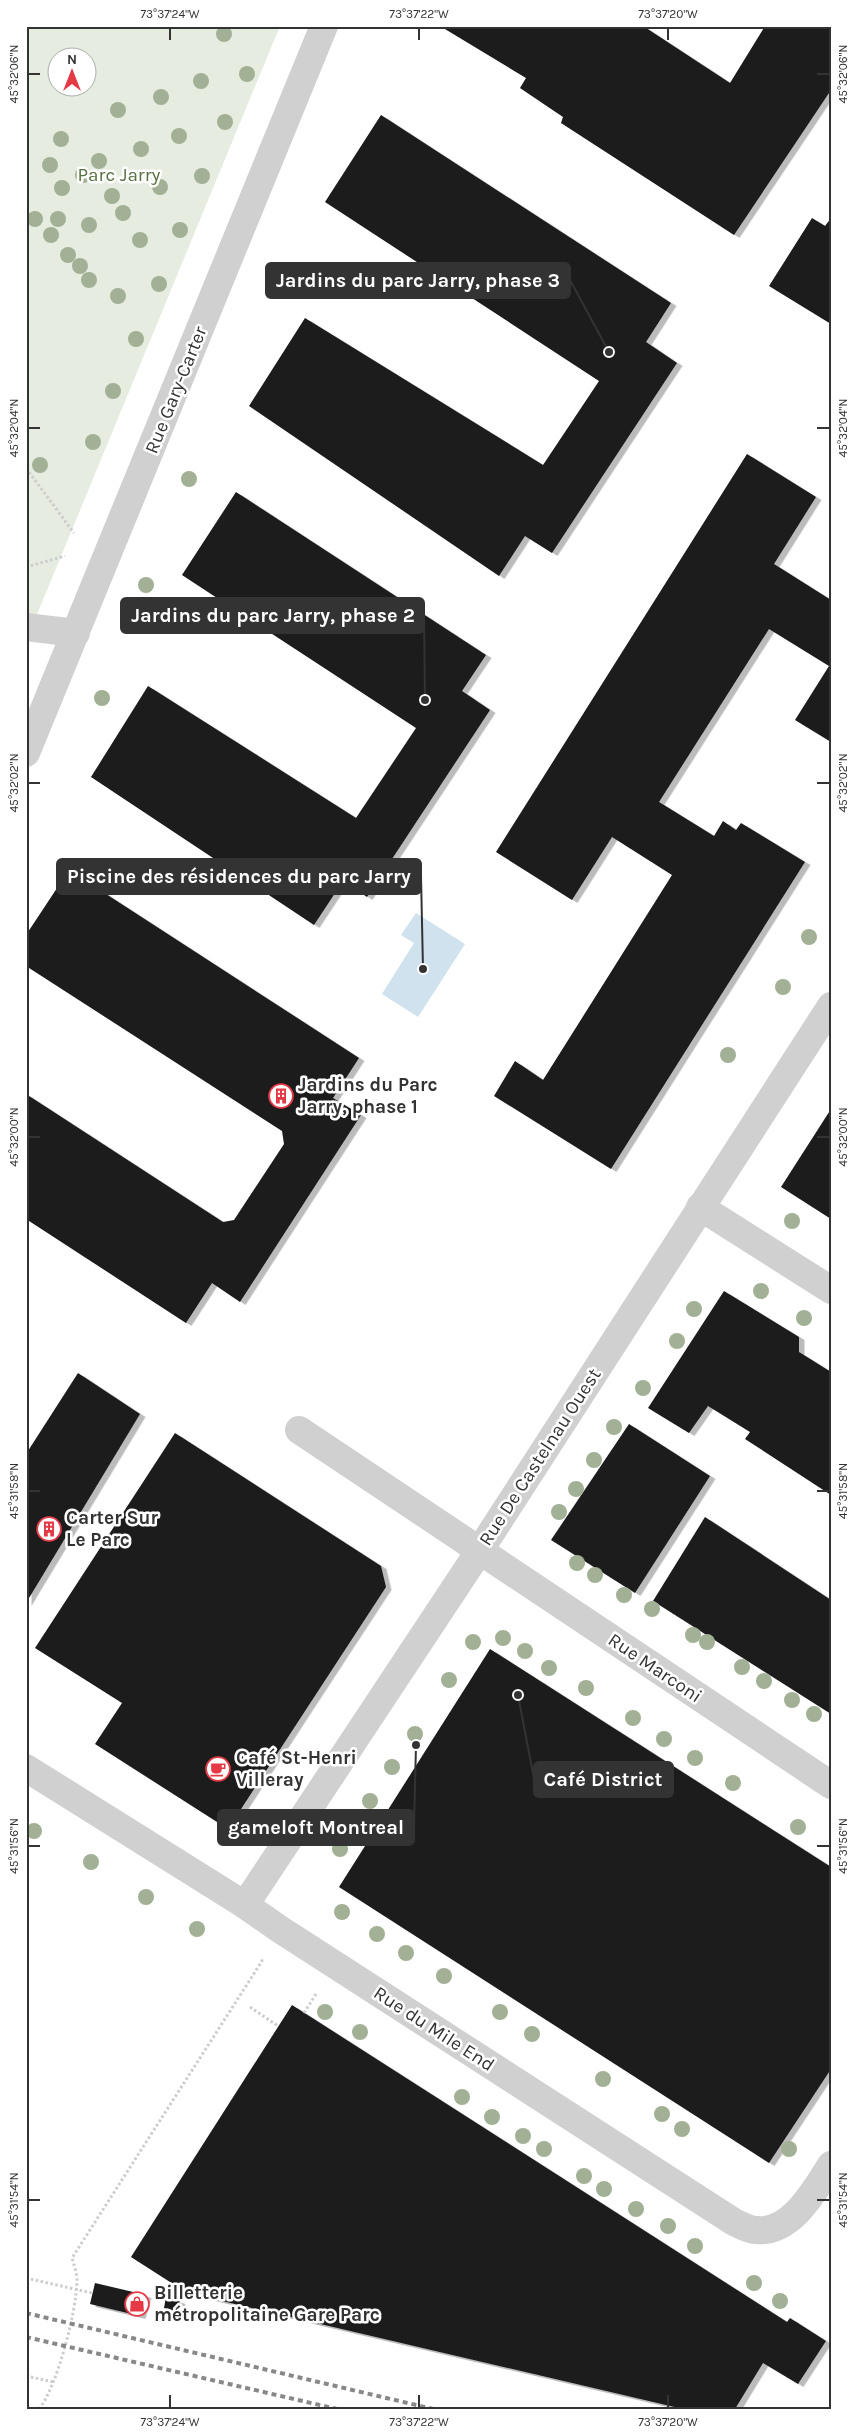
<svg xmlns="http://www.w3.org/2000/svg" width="857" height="2435" font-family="Karla,sans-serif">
<defs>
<filter id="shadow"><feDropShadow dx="5.5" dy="3" stdDeviation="0" flood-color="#0004"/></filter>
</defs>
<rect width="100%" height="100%" fill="#fff"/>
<!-- green -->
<path fill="#e6ecdf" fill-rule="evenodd" d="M26 26H280L26 641ZM58 58H88V88H58Z"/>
<!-- water -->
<polygon fill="#cfe2ee" points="416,913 465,944 418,1017 382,994 414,943 401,935"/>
<!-- building -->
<g fill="#1a1a1a" filter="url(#shadow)">
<polygon points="440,26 643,26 730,83 765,26 831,26 831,90 734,235 561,123 563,117 520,88 526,78"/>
<polygon points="381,115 671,303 646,342 677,363 552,553 525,536 499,576 249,406 305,318 543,465 599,381 325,202"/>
<polygon points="812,218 825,226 831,218 831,324 769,286"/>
<polygon points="747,454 816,497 774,564 831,600 831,742 795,720 829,666 769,629 659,802 714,836 723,821 736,830 741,823 805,862 611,1169 494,1096 515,1061 543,1080 672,875 612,837 572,900 496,852"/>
<polygon points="236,492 486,655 462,691 490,710 367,897 343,881 314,925 91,777 148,686 356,818 416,728 182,575"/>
<polygon points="69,870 359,1058 333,1098 361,1115 240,1302 212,1283 186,1323 26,1219 26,1094 223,1222 234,1220 284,1144 282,1131 26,966 26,935"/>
<polygon points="831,1109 831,1219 781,1187"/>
<polygon points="724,1291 799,1337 799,1352 831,1372 831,1495 745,1439 750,1432 708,1406 689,1433 648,1408"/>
<polygon points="78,1373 140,1414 26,1603 26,1454"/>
<polygon points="629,1424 710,1476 635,1593 551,1540"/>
<polygon points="175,1433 381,1566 386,1587 228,1829 95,1744 122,1703 35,1648"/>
<polygon points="705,1517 831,1600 831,1714 653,1601"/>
<polygon points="490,1649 831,1867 831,2069 769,2163 339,1887"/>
<polygon points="292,2005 787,2322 790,2318 826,2341 798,2384 763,2363 735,2409 683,2409 201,2296 170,2282 131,2257"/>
<polygon points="95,2283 146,2295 140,2316 90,2304"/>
<polygon points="166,2297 180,2301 177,2311 164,2308"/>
</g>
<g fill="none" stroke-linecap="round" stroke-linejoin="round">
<!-- path -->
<g stroke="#cdcdcd" stroke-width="3" stroke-dasharray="2.5 2.5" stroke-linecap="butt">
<polyline points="26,468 74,533"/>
<polyline points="26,567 65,556"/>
<polyline points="250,2007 278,2026"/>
<polyline points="304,2013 316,1994"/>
<polyline points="26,2278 92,2293"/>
<polyline points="26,2376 54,2382"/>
<path d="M39 2409C57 2387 77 2310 77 2280 77 2273 74 2265 72 2258L262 1961 261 1958"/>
</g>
<!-- minor -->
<g stroke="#d0d0d0" stroke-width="28">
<polyline points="26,627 76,633"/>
<polyline points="26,753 324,26"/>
<polyline points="700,1207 831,1290"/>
<polyline points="299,1430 831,1785"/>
<path d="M26 1768 245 1905 281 1930 734 2222C741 2225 749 2230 756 2230 791 2234 815 2190 831 2165"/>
<polyline points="245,1905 480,1550 831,1006"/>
</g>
<!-- rail -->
<g stroke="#888" stroke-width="4" stroke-dasharray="5 4" stroke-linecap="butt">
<polyline points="26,2313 433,2409"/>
<polyline points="26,2337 337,2409"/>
</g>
</g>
<!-- trees -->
<g fill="#a2b095">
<circle cx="224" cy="34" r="8"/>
<circle cx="247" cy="74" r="8"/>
<circle cx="201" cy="81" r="8"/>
<circle cx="161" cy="97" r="8"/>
<circle cx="118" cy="110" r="8"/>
<circle cx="225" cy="122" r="8"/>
<circle cx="179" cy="136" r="8"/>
<circle cx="61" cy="139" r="8"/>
<circle cx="141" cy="149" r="8"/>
<circle cx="99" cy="161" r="8"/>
<circle cx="50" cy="165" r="8"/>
<circle cx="83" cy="175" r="8"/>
<circle cx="202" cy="176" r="8"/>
<circle cx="160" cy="187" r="8"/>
<circle cx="62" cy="188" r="8"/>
<circle cx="112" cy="196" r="8"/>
<circle cx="123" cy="213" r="8"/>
<circle cx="35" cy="219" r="8"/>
<circle cx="58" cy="219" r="8"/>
<circle cx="89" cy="225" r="8"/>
<circle cx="180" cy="230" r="8"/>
<circle cx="51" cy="235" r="8"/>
<circle cx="140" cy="240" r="8"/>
<circle cx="68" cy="255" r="8"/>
<circle cx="80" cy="266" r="8"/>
<circle cx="89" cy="280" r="8"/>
<circle cx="159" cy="284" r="8"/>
<circle cx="118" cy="296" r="8"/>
<circle cx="136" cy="339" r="8"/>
<circle cx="113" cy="391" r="8"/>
<circle cx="93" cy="442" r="8"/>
<circle cx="40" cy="465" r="8"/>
<circle cx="189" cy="479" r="8"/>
<circle cx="146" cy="585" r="8"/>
<circle cx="102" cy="698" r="8"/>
<circle cx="809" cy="937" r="8"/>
<circle cx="783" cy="987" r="8"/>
<circle cx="728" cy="1055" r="8"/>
<circle cx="792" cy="1221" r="8"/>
<circle cx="761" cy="1291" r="8"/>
<circle cx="694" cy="1309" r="8"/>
<circle cx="804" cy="1318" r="8"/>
<circle cx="677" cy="1341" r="8"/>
<circle cx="643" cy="1388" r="8"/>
<circle cx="614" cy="1427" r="8"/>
<circle cx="594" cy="1460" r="8"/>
<circle cx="576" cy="1489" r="8"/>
<circle cx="559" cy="1512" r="8"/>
<circle cx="577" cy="1563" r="8"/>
<circle cx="595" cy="1575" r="8"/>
<circle cx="624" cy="1595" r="8"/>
<circle cx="652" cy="1609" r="8"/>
<circle cx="693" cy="1635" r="8"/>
<circle cx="503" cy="1638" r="8"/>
<circle cx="473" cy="1642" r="8"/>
<circle cx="707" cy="1642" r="8"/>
<circle cx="525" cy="1651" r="8"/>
<circle cx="742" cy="1667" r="8"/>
<circle cx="549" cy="1668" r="8"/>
<circle cx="449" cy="1680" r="8"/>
<circle cx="764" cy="1681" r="8"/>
<circle cx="586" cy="1688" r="8"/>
<circle cx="792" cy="1700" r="8"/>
<circle cx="814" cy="1714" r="8"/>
<circle cx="633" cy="1718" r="8"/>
<circle cx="415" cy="1734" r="8"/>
<circle cx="664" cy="1739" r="8"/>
<circle cx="695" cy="1758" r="8"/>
<circle cx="392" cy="1767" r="8"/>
<circle cx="733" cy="1783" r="8"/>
<circle cx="370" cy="1801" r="8"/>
<circle cx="798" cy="1827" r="8"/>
<circle cx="34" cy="1831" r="8"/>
<circle cx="340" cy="1849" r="8"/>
<circle cx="91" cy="1862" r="8"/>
<circle cx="146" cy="1897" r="8"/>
<circle cx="342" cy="1912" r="8"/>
<circle cx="197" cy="1929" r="8"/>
<circle cx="377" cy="1934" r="8"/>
<circle cx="406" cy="1953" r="8"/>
<circle cx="444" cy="1976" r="8"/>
<circle cx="325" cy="2012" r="8"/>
<circle cx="500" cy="2012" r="8"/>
<circle cx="360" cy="2032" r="8"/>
<circle cx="532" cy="2034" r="8"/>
<circle cx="603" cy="2079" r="8"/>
<circle cx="462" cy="2097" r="8"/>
<circle cx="662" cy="2114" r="8"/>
<circle cx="492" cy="2117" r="8"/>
<circle cx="682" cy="2129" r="8"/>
<circle cx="523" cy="2136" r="8"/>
<circle cx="544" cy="2149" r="8"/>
<circle cx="789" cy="2149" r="8"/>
<circle cx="584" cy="2176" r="8"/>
<circle cx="604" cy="2189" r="8"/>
<circle cx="636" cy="2209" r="8"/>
<circle cx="668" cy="2226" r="8"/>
<circle cx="695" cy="2246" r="8"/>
<circle cx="754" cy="2283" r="8"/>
<circle cx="780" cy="2301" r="8"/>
</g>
<!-- ticks -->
<path fill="none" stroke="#333" stroke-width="2" d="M170 28V40M419 28V40M668 28V40M28 74H40M817 74H830M28 428H40M817 428H830M28 783H40M817 783H830M28 1137H40M817 1137H830M28 1491H40M817 1491H830M28 1846H40M817 1846H830M28 2200H40M817 2200H830M170 2395V2408M419 2395V2408M668 2395V2408"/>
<!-- icons -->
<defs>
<g id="building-ring" transform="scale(1.25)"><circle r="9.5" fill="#fff" stroke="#e63946" stroke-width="1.5"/><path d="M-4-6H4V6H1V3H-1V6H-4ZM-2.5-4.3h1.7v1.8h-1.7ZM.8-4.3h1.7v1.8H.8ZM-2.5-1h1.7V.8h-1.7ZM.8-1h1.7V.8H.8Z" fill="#e63946"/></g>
<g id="cafe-ring" transform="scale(1.25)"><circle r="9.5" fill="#fff" stroke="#e63946" stroke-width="1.5"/><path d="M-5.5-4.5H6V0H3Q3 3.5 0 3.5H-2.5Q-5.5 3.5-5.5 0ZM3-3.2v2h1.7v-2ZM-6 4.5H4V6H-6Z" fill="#e63946"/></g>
<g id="shop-ring" transform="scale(1.25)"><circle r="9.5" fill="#fff" stroke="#e63946" stroke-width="1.5"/><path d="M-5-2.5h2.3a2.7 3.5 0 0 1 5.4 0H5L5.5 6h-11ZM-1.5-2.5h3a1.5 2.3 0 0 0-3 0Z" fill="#e63946"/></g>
</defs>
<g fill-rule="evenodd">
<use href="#building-ring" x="281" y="1096"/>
<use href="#building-ring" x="49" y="1529"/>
<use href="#cafe-ring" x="218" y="1769"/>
<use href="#shop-ring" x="137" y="2304"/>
</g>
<g text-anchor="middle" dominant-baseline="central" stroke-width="5" stroke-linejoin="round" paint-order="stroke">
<!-- park labels -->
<g font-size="19" fill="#56703f" stroke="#fff">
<text x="119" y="175">Parc Jarry</text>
</g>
<!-- street labels -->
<g font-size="19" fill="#333" stroke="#fff">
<text transform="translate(176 390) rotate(-68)">Rue Gary-Carter</text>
<text transform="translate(540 1457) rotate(-57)">Rue De Castelnau Ouest</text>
<text transform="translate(655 1668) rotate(34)">Rue Marconi</text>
<text transform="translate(434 2029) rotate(33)">Rue du Mile End</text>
</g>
<!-- poi labels -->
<g font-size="19" font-weight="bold" fill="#333" stroke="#fff" text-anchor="start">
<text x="298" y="1085">Jardins du Parc<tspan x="298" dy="22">Jarry, phase 1</tspan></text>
<text x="66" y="1518">Carter Sur<tspan x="66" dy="22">Le Parc</tspan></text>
<text x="236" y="1758">Café St-Henri<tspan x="236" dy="22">Villeray</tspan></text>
<text x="154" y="2293">Billetterie<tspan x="154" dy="22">métropolitaine Gare Parc</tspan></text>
</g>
</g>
<!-- callouts -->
<path fill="none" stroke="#333" stroke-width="2" d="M609 352L570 280M425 700L424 615M423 969L421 876M518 1695L534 1779M416 1745L414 1827"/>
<g fill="#333" stroke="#fff" stroke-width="2">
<circle cx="609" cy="352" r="5"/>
<circle cx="425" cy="700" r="5"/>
<circle cx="423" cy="969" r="5"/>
<circle cx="518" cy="1695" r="5"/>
<circle cx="416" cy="1745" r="5"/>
</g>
<g fill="#333" stroke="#333" stroke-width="2">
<rect x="266" y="263" width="304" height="35" rx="5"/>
<rect x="121" y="598" width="303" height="35" rx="5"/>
<rect x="57" y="859" width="364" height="35" rx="5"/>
<rect x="534" y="1762" width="139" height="35" rx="5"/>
<rect x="218" y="1810" width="196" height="35" rx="5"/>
</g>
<g font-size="20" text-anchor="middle" font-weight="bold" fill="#fff">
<text x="418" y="287">Jardins du parc Jarry, phase 3</text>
<text x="273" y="622">Jardins du parc Jarry, phase 2</text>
<text x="239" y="883">Piscine des résidences du parc Jarry</text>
<text x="603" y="1786">Café District</text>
<text x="316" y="1834">gameloft Montreal</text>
</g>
<!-- border -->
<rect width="857" height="2435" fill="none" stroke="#ffffff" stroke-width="55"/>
<!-- north arrow -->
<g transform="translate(72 72)"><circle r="24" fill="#ffffff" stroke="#adadad"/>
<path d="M0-4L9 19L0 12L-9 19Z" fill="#e63946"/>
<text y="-8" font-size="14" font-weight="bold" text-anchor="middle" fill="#333333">N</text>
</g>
<rect x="28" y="28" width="802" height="2380" fill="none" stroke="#333" stroke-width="2"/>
<g font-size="12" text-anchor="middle" fill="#333">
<text x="170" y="18">73°37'24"W</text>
<text x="419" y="18">73°37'22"W</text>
<text x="668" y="18">73°37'20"W</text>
<text transform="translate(14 74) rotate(-90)" y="4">45°32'06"N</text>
<text transform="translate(843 74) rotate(-90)" y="4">45°32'06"N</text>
<text transform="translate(14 428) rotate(-90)" y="4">45°32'04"N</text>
<text transform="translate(843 428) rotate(-90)" y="4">45°32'04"N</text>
<text transform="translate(14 783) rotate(-90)" y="4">45°32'02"N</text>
<text transform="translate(843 783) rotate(-90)" y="4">45°32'02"N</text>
<text transform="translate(14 1137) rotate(-90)" y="4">45°32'00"N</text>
<text transform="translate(843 1137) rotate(-90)" y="4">45°32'00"N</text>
<text transform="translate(14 1491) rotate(-90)" y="4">45°31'58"N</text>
<text transform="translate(843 1491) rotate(-90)" y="4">45°31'58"N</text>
<text transform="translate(14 1846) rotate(-90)" y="4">45°31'56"N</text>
<text transform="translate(843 1846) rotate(-90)" y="4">45°31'56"N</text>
<text transform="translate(14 2200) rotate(-90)" y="4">45°31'54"N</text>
<text transform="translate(843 2200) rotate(-90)" y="4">45°31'54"N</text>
<text x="170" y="2426">73°37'24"W</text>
<text x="419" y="2426">73°37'22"W</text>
<text x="668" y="2426">73°37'20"W</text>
</g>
</svg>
